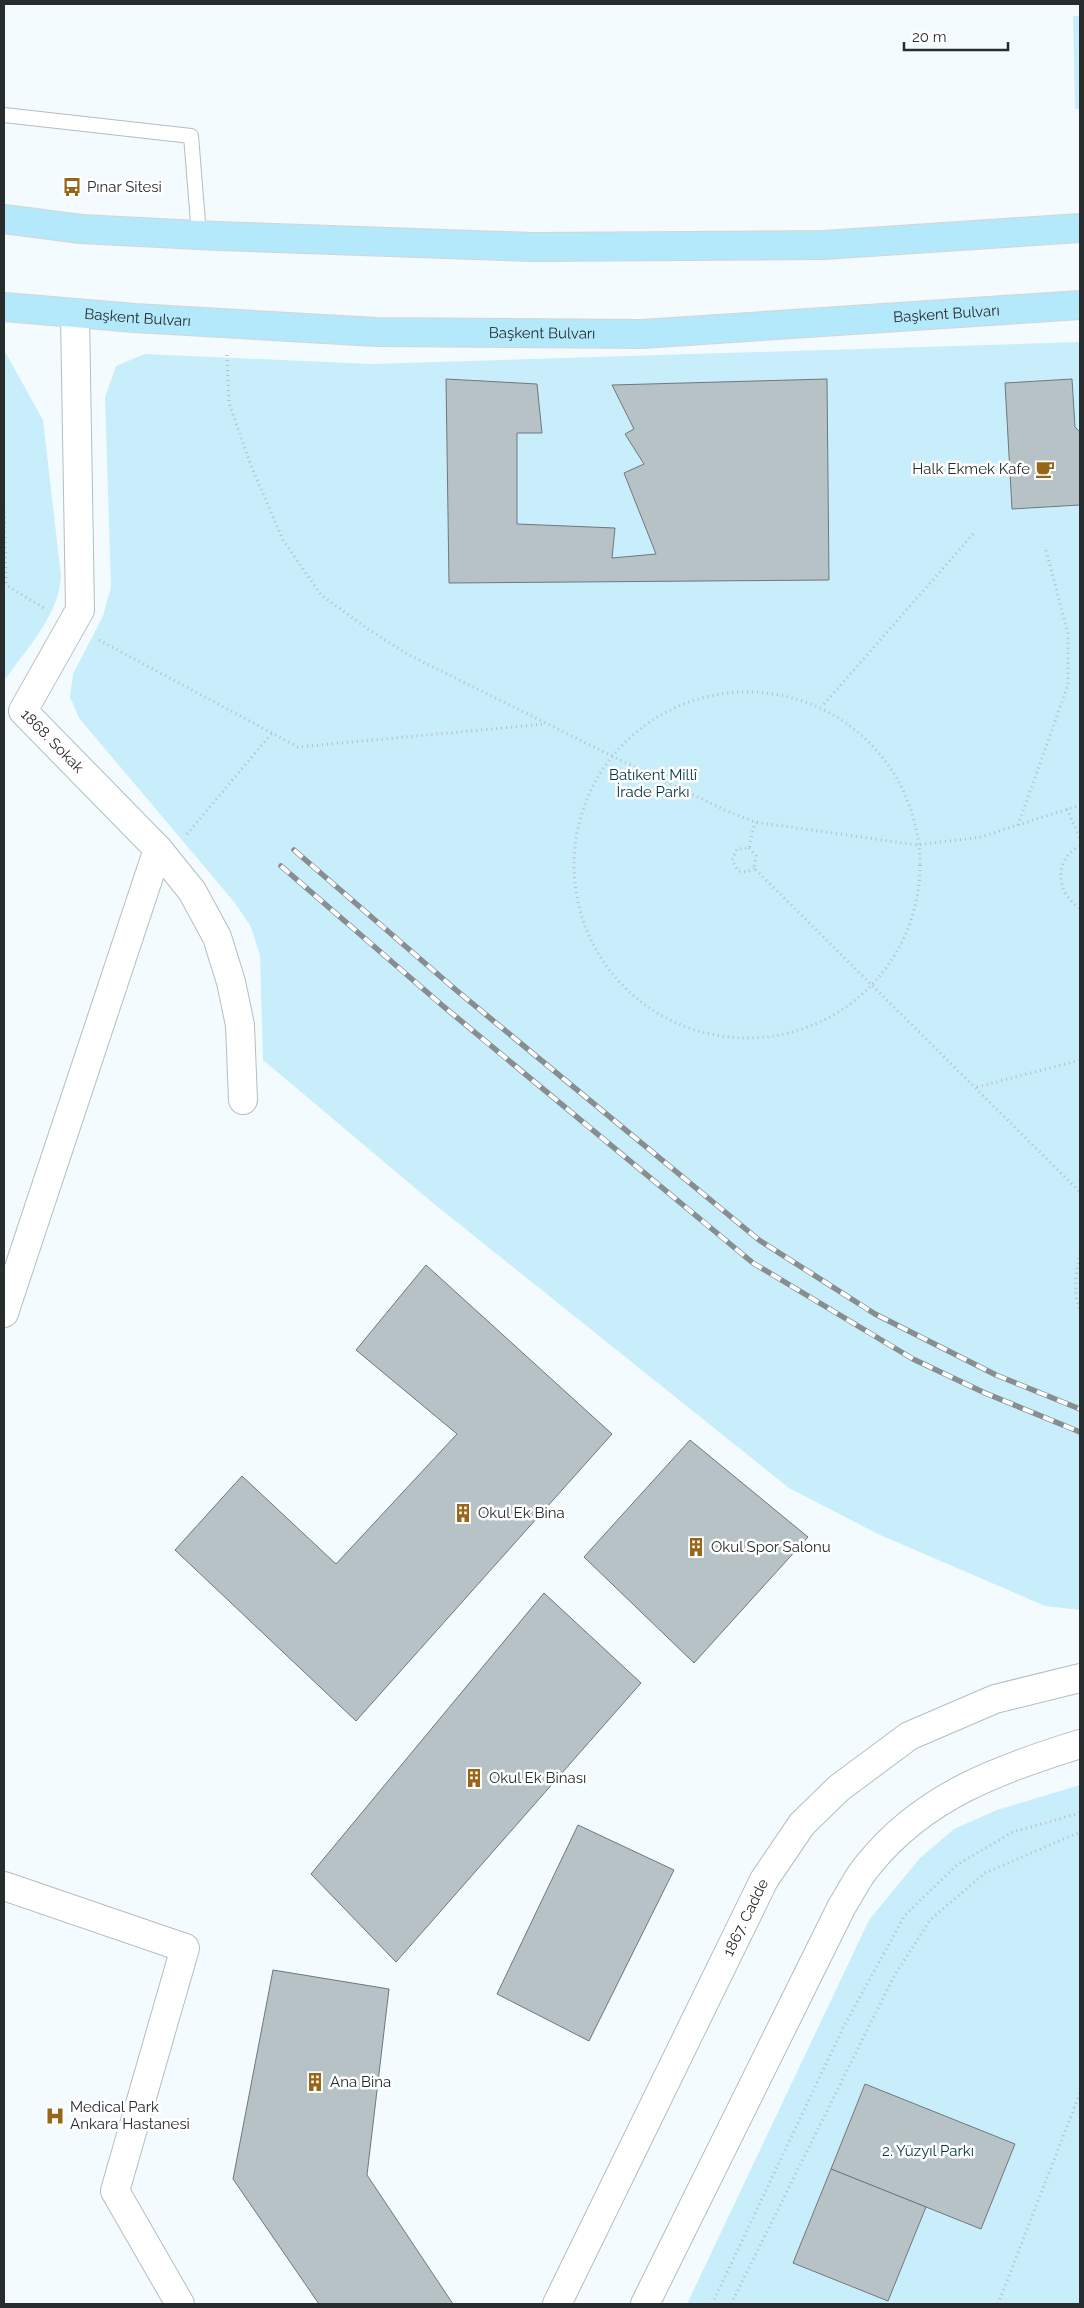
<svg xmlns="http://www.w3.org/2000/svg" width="1084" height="2308" font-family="Raleway,sans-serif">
<rect width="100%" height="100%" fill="#f4fbfe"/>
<!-- green -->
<g fill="#c8eefb">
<polygon points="1073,16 1080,16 1080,109 1075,109"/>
<polygon points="1080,342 1080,1610 1045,1606 878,1534 789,1488 433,1203 263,1060 260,956 251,927 235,903 79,718 70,697 73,674 103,616 111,587 105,397 116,366 145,354 372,364"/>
<path d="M4 350 43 420 61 576C59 616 26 649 4 681Z"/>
<polygon points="1080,1785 1080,2304 687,2304 869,1920 920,1858 954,1829 997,1810"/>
</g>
<!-- building -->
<g fill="#b7c2c6" stroke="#6e787c">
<polygon points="446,379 537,384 542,433 517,433 517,524 615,528 612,558 656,554 624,473 644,464 625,434 634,429 612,385 827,379 829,580 449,583"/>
<polygon points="1072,379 1075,427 1080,432 1080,505 1012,509 1005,383"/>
<polygon points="426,1265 612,1434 356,1721 175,1550 242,1476 336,1564 457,1434 356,1350"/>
<polygon points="690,1440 808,1537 694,1663 584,1557"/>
<polygon points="544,1593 641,1683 396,1962 311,1874"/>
<polygon points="578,1825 674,1870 589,2041 497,1994"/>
<polygon points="273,1970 389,1989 367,2175 453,2304 319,2304 233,2179"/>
<polygon points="865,2084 1015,2144 981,2229 831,2169"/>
<polygon points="831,2169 926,2207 888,2301 793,2263"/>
</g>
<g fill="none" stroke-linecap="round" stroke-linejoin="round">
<!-- service casing -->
<g stroke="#b3bec2" stroke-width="16">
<polyline id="service" points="4,115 191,136 199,235"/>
</g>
<!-- minor casing -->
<g stroke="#b3bec2" stroke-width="30">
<g id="minor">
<path id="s1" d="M75 314 80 610 23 711 158 849 192 891 217 937 231 982 240 1025 243 1100"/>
<polyline points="4,1313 158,849"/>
<polyline points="4,1886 185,1948 115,2191 180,2304"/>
</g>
</g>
<!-- tertiary casing -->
<g stroke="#b3bec2" stroke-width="30">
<g id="tertiary">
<path id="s2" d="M557 2304 764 1880 802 1824 839 1788 909 1736 995 1699 1080 1678"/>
<path d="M645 2304 842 1906C851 1892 858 1876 869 1864 924 1796 999 1769 1080 1744"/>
</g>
</g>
<!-- primary casing -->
<g stroke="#d4d5d5" stroke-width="30">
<g id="primary">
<polyline points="4,219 81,229 218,236 533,247 824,245 1080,228"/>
<path id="s3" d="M4 307 135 318 376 332 642 334 1080 305"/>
</g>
</g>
<!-- path -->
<g stroke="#b6bdbf" stroke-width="3" stroke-dasharray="1 4" stroke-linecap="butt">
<polyline points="227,355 229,403 250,463 283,540 321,595 368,629 409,655 614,757 727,811 755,822 917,845 981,837 1080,805"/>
<polyline points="4,507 6,585"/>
<polyline points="4,584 44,608"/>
<polyline points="99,640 298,747 545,724"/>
<circle cx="747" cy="865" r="173"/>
<polyline points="824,704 974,533"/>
<polyline points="1067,809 1080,838"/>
<polyline points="1018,825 1068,685 1068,634 1046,550"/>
<polyline points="187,834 272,733"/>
<path d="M1080 846C1053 859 1056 894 1080 908"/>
<polyline points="749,848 756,856 754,868 1080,1192"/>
<polyline points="754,868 747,872 738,871 732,860 737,849 749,848 755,822"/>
<polyline points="977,1087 1080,1060"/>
<path d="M1080 1253C1076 1273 1073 1292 1080 1310"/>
<polyline points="712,2304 843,2028 905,1915 958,1864 1013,1832 1080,1813"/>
<polyline points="731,2304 893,1978 930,1920 985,1873 1080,1832"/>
<polyline points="998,2304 1080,2093"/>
</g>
<!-- service -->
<use href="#service" stroke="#fff" stroke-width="14"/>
<!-- minor -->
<use href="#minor" stroke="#fff" stroke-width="28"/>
<!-- tertiary -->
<use href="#tertiary" stroke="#fff" stroke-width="28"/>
<!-- primary -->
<use href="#primary" stroke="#b4e9fb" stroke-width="28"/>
<!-- rail casing -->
<g stroke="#888e90" stroke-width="5.5">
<g id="rail">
<polyline points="294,850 456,990 759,1240 875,1314 996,1375 1080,1409"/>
<polyline points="281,866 443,1006 753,1263 913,1359 985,1393 1080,1432"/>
</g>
</g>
<!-- rail -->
<use href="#rail" stroke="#fff" stroke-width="4" stroke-dasharray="11" stroke-linecap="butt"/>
</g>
<!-- icons -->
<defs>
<g id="bus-bare" transform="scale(1.5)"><path d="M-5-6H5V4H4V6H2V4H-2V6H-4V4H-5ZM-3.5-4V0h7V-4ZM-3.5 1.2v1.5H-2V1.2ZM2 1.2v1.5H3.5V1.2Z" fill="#986519" stroke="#fff" stroke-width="2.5" paint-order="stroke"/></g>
<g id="cafe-bare" transform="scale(1.5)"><path d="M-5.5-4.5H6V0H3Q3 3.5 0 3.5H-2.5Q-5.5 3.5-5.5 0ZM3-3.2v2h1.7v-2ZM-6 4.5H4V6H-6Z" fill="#986519" stroke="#fff" stroke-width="2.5" paint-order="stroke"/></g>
<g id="building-bare" transform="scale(1.5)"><path d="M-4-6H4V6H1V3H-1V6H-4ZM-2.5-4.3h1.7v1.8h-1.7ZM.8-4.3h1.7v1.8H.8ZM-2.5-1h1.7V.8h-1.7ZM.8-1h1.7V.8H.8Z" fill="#986519" stroke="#fff" stroke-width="2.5" paint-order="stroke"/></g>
<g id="hospital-bare" transform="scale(1.5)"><path d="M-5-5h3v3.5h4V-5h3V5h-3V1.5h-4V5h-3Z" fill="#986519" stroke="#fff" stroke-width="2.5" paint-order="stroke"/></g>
</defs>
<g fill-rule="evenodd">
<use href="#bus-bare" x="72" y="187"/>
<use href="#cafe-bare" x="1045" y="469"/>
<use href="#building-bare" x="463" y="1513"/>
<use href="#building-bare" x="696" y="1547"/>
<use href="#building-bare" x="474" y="1778"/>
<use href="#building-bare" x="315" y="2082"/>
<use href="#hospital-bare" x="55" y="2116"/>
</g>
<g text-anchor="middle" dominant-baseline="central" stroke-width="5" stroke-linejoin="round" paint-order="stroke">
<!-- poi labels -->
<g font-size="15" fill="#272c2d" stroke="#fff" text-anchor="start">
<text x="87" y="187">Pınar Sitesi</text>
<text x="1030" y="469" text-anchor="end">Halk Ekmek Kafe</text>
<text x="478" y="1513">Okul Ek Bina</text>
<text x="711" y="1547">Okul Spor Salonu</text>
<text x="489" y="1778">Okul Ek Binası</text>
<text x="330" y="2082">Ana Bina</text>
<text x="70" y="2107">Medical Park<tspan x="70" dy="17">Ankara Hastanesi</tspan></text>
</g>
<!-- street labels -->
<g font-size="15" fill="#272c2d" stroke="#fff">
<text stroke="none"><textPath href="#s3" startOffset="944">Başkent Bulvarı</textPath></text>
<text stroke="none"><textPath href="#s3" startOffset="134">Başkent Bulvarı</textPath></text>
<text stroke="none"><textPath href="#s3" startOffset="539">Başkent Bulvarı</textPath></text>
<text stroke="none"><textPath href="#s1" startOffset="454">1868. Sokak</textPath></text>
<text stroke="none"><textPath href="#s2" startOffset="430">1867. Cadde</textPath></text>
</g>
<!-- park labels -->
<g font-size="15" fill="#043744" stroke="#fff">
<text x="653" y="775">Batıkent Millî<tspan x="653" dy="17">İrade Parkı</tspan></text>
<text x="928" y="2151">2. Yüzyıl Parkı</text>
</g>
</g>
<!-- border -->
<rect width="1084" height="2308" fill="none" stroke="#272c2d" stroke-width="10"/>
<!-- scale -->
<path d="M904 42v8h104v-8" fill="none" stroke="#272c2d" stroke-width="2.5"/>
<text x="912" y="42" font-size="15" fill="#272c2d" stroke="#ffffff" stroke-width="4" paint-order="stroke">20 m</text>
</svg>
